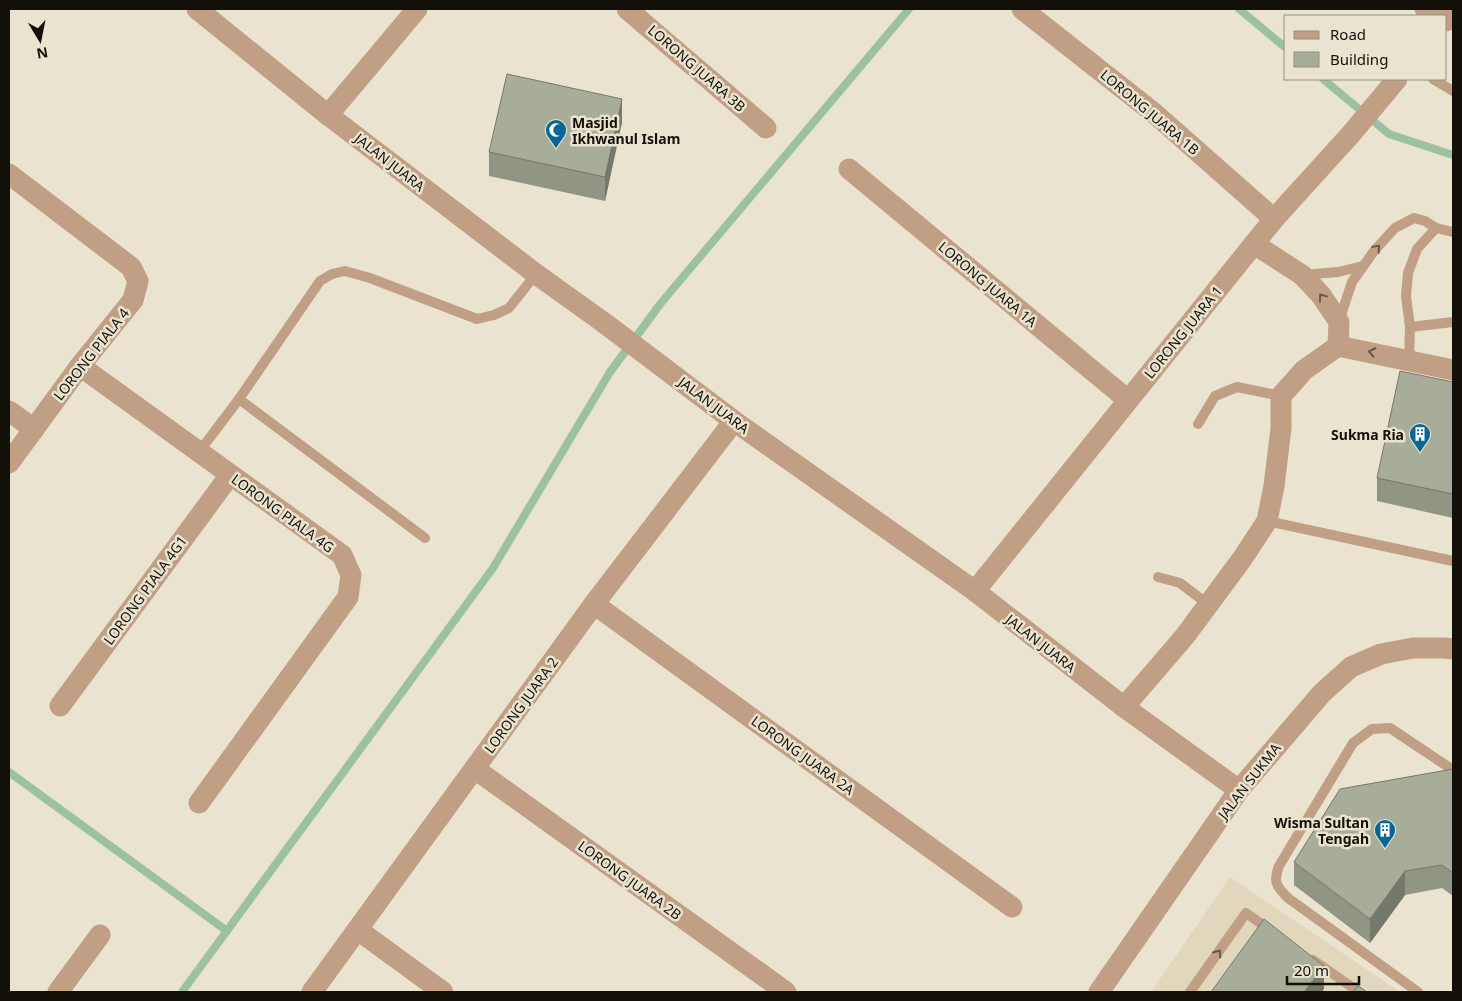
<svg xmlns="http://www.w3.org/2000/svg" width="1462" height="1001" font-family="'Noto Sans',sans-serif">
<rect width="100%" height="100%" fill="#eae3cf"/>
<!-- built -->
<polygon fill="#e1d7bc" points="1230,877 1400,992 1151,992"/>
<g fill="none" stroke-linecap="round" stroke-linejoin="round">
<!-- stream -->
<g stroke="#9cc1a1" stroke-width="8">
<polyline points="1239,9 1286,48"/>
<polyline points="1323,79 1389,134 1453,155"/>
<polyline points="9,772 227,931"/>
<polyline points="182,992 493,568 610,372 661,303 909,9"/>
</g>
<!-- lane -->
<g stroke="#c19f85" stroke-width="10">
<polyline points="1433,79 1453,91"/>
<polyline points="1303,275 1338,272 1363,266"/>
<polyline points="1339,321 1352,282 1374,251 1395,228 1414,218 1425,221 1436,228 1453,232"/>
<polyline points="1410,327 1453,322"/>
<polyline points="1409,360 1410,327 1406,296 1408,273 1417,249 1436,228"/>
<polyline points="239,399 425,538"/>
<polyline points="1198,424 1215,396 1237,387 1281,396"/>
<polyline points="199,452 239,399 320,281 332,274 345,271 370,278 477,319 494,315 509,308 536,274"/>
<polyline points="1267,521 1453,561"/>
<polyline points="1158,577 1180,583 1209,605"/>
<polyline points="1313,960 1359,992"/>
<polyline points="1190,992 1246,913 1270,930"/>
<path d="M1418 992 1288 898C1276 886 1273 882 1279 866L1353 743 1372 729 1390 728 1453 770"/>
</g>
<!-- street -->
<g stroke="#c19f85" stroke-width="21">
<polyline points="197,9 328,115 536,274 603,322 734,421 975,591 1124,707 1239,790"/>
<polyline points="627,9 766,128"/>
<polyline points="1022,9 1154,113 1274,219"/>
<polyline points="1425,9 1435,16"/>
<polyline points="1446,21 1453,12"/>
<polyline points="328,115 417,9"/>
<polyline points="849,169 1128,400"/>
<polyline points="9,174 131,267 138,281 133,300 80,366 9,463"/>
<polyline points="1254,244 1302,275 1321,295 1339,322 1338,346"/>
<polyline points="80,366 342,555 351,575 348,597 199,803"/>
<polyline points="9,411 34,429"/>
<polyline points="975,591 1274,219 1351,134 1397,79"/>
<polyline points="594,604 1012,907"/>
<polyline points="60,706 230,475"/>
<polyline points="1124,707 1185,636 1242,559 1267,521 1274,486 1281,428 1281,396 1304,370 1338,346 1453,370"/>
<polyline points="475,769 786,992"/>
<polyline points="358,930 443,992"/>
<polyline points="58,992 100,935"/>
<polyline points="312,992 594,604 734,421"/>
<polyline points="1099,992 1239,790 1322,693 1351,667 1381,654 1413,648 1444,648 1453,649"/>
</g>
</g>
<!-- wall -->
<g fill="#909584">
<polygon points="622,122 605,201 489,176 489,152"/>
<polygon points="1453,382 1453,518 1377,501 1377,478"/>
<polygon points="1453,769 1453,896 1442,888 1405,895 1370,943 1294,885 1294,862"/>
</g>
<!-- shaded-wall -->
<g fill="#75796b">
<polygon points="622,99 622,122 605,201 605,177"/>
<polygon points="1405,871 1405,895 1370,943 1370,919"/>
<polygon points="1324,966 1324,989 1322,992 1304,992"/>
</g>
<!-- building -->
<g fill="#a7ad99" stroke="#75796b">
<polygon points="507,74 622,99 605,177 489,152"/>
<polygon points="1400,371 1453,382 1453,494 1377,478"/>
<polygon points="1453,769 1453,873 1442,865 1405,871 1370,919 1294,862 1340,789"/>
<polygon points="1264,919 1324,966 1304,992 1211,992"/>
<polygon points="1358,986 1367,992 1353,992"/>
</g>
<!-- one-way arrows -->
<defs><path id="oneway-chevron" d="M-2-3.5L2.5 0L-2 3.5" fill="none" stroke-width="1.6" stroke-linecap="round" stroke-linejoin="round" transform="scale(1.25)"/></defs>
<g stroke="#6a5848">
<use href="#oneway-chevron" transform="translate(1377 248) rotate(-49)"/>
<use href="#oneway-chevron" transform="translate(1322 297) rotate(-127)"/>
<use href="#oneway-chevron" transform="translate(1372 352) rotate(-168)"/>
<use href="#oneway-chevron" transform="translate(1218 953) rotate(-55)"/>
</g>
<!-- icons -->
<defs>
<g id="mosque-pin" transform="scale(1.125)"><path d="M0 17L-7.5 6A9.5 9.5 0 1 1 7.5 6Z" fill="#086797" stroke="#eae3cf"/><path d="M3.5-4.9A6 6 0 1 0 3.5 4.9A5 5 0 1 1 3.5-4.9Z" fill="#fff"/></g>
<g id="building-pin" transform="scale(1.125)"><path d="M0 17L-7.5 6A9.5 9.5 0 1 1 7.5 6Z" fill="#086797" stroke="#eae3cf"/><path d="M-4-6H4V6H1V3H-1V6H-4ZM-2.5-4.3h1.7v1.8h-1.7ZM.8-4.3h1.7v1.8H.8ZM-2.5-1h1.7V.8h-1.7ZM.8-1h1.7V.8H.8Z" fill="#fff"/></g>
</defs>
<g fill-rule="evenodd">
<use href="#mosque-pin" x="556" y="130"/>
<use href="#building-pin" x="1420" y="434"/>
<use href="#building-pin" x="1385" y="830"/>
</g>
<g text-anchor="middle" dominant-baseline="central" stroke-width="5" stroke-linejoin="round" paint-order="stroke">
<!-- street labels -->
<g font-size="14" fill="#13100a" stroke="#eae3cf">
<text transform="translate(697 68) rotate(41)">LORONG JUARA 3B</text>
<text transform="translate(1150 112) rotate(40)">LORONG JUARA 1B</text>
<text transform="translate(390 162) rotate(38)">JALAN JUARA</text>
<text transform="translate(988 284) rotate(40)">LORONG JUARA 1A</text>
<text transform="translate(1183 332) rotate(-51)">LORONG JUARA 1</text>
<text transform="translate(91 354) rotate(-52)">LORONG PIALA 4</text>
<text transform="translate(714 405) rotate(37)">JALAN JUARA</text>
<text transform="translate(283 513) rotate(36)">LORONG PIALA 4G</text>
<text transform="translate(145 590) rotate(-54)">LORONG PIALA 4G1</text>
<text transform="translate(1041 643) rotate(38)">JALAN JUARA</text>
<text transform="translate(521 705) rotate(-54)">LORONG JUARA 2</text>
<text transform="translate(803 755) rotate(36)">LORONG JUARA 2A</text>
<text transform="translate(1249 781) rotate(-52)">JALAN SUKMA</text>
<text transform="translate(630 880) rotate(36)">LORONG JUARA 2B</text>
</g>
<!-- poi labels -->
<g font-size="14" font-weight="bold" fill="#13100a" stroke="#eae3cf" text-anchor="end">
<text x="572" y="122" text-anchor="start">Masjid<tspan x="572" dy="16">Ikhwanul Islam</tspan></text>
<text x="1404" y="434">Sukma Ria</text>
<text x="1369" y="822">Wisma Sultan<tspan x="1369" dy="16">Tengah</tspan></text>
</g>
</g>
<!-- border -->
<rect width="1462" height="1001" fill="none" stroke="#13100a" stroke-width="20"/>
<!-- legend -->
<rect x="1284" y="15" width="162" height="65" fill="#eae3cf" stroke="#948f80"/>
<rect x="1294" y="31" width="25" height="8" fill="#c19f85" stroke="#948f80"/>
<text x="1330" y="40" font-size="15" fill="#13100a">Road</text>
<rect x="1294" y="52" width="25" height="15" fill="#a7ad99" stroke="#948f80"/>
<text x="1330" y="65" font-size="15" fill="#13100a">Building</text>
<!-- north arrow -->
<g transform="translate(40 40) rotate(170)" stroke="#eae3cf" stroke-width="4" paint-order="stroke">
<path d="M0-4L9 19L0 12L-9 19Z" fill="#13100a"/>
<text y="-8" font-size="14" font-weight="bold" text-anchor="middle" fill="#13100a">N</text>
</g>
<!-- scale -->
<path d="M1287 976v8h72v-8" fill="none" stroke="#13100a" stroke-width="2.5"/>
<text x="1294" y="976" font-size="15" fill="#13100a" stroke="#eae3cf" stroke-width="4" paint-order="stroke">20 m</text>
</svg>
